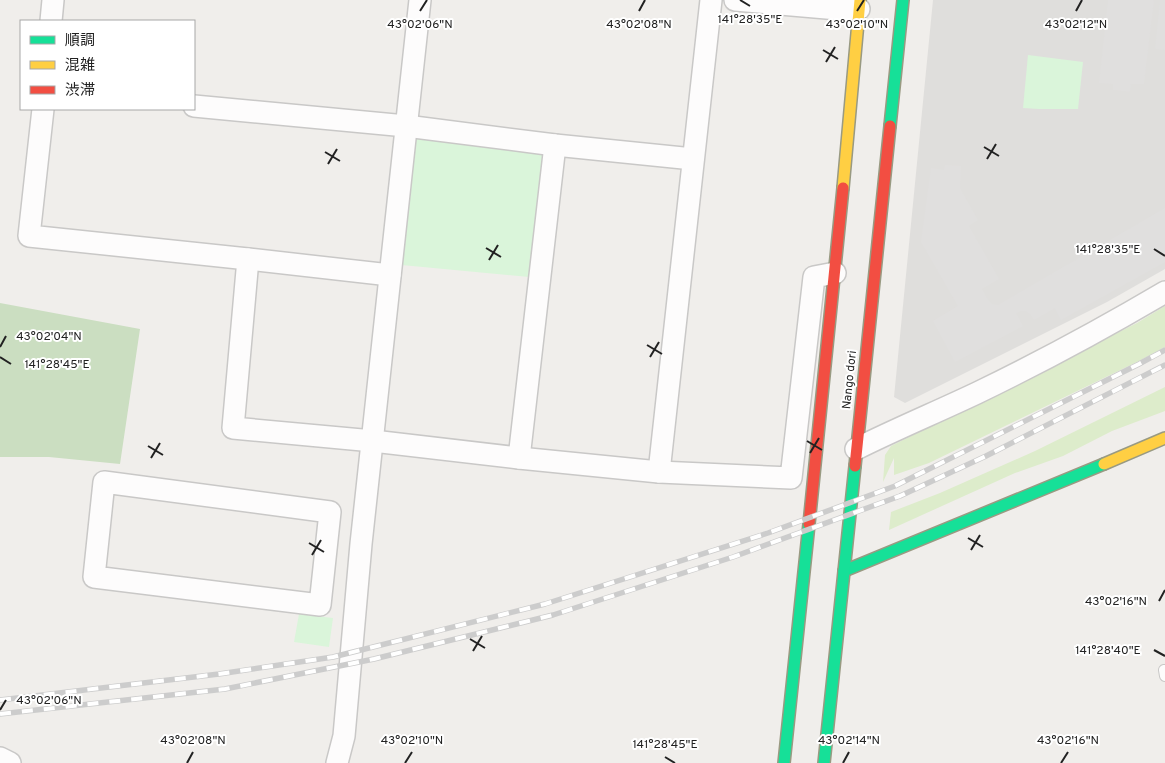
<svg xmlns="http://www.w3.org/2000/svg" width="1165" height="763" font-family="Overpass,'Noto Sans JP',sans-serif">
<rect width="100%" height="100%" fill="#f0eeeb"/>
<!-- residential -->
<polygon fill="#dfdedc" points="933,0 1165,0 1165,269 1107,302 905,403 894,397"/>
<!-- grass -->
<g fill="#ddeccb">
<polygon points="1165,306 1165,347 1139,361 929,463 894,475 894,458 883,482 885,455 891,446 1137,323"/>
<polygon points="1165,387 1165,411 1112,431 1063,456 1015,473 889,530 891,512 940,493 1035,451"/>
</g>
<!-- forest -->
<polygon fill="#cbdec1" points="0,303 140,329 120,464 49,457 0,457"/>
<!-- park -->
<g fill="#daf5da">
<polygon points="1028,55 1083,62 1078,109 1039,109 1023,108"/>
<polygon points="406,126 555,145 540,278 391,264"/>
<polygon points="299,614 333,618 329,647 294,642"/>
</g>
<!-- parking -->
<g fill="#e0dfde">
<polygon points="1108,0 1154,0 1144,84 1131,84 1130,92 1113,90 1113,84 1099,83"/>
<polygon points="1160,0 1165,0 1165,50 1155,49"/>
<polygon points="945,165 961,166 960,188 978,220 969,226 999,279 982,289 988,300 992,304 998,305 1165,208 1165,262 1061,320 1055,308 1034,320 1030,314 1026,311 1021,311 1016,313 1023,326 955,362 933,321 958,306 921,242 931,168 944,170"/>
</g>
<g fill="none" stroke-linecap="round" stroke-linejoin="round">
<!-- lane casing -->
<g stroke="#c9c8c7" stroke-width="12">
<polyline id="lane" points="1164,670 1165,676"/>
</g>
<!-- street casing -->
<g stroke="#c9c8c7" stroke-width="24">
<g id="street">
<polyline points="735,0 838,9 859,9"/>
<polyline points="51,21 53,0"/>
<polyline points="194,106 406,126 555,145 693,159"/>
<polyline points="43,109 29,236 248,259 390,275"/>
<polyline points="248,259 233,428 373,441 519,458 659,472 791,478 814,277 835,273"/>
<path d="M856 449C896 429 937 412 977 393 1041 362 1104 328 1165 292"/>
<polyline points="519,458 555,145"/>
<polyline points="659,472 711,0"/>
<polygon points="104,482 330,512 320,605 94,577"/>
<polyline points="0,758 10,763"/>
<polyline points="337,763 344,736 361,544 420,0"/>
</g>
</g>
<!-- fast casing -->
<g stroke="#999a82" stroke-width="14">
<g id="fast">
<polyline points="890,126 903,0"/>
<polyline points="844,571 1104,464"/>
<polyline points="784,763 809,524"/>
<polyline points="824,763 855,466"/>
</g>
</g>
<!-- slow casing -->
<g stroke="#999a82" stroke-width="14">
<g id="slow">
<polyline points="843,188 860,0"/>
<polyline points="1104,464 1165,438"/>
</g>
</g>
<!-- jam casing -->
<g stroke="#999a82" stroke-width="14">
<g id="jam">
<polyline points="855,466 890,126"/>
<polyline points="809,524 843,188"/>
</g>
</g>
<!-- lane -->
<use href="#lane" stroke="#fdfcfc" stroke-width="10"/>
<!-- street -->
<use href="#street" stroke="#fdfcfc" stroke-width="21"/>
<!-- fast -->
<use href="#fast" stroke="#16e098" stroke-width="11"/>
<!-- slow -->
<use href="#slow" stroke="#ffcf43" stroke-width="11"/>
<!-- jam -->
<use href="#jam" stroke="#f24e42" stroke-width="11"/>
<!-- rail casing -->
<g stroke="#ccc" stroke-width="5.5">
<g id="rail">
<polyline points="0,700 219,674 333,657 545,604 768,533 895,486 1139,364 1165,350"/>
<polyline points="0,714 225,689 374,659 553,615 733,557 900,496 986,456 1165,365"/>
</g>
</g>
<!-- rail -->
<use href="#rail" stroke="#fff" stroke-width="4" stroke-dasharray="11" stroke-linecap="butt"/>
</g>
<!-- ticks -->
<path fill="none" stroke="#222" stroke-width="2" d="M740 0 750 6M420 11 427 0M639 11 645 0M857 11 864 0M1076 11 1082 0M823 50 838 59M826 62 835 47M984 147 999 156M325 152 340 161M987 159 996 144M328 164 337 149M486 248 501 257M1154 249 1165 256M489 260 498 245M647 345 662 354M0 347 6 336M0 357 11 364M650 357 659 342M807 441 822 450M148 446 163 455M810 453 819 438M151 458 160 443M968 538 983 547M309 543 324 552M971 550 980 535M312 555 321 540M1159 601 1165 590M470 639 485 648M1154 650 1165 656M473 651 482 636M0 710 6 700M665 757 675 763M187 763 193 752M405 763 412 752M843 763 849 752M1061 763 1068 752"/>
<g text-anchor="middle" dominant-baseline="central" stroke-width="4" stroke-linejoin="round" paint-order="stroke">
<!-- street labels -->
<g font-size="12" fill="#222" stroke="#fff">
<text transform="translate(850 380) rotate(-84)">Nango dori</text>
</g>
</g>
<g font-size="12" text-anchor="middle" fill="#222" stroke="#fff" stroke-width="4" stroke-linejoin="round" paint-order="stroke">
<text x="750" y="23">141°28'35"E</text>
<text x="857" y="28">43°02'10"N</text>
<text x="1076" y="28">43°02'12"N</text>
<text x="420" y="28">43°02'06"N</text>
<text x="639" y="28">43°02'08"N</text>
<text x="1108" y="253">141°28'35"E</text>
<text x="49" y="340">43°02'04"N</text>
<text x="57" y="368">141°28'45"E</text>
<text x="1116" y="605">43°02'16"N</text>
<text x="1108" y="654">141°28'40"E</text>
<text x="49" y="704">43°02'06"N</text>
<text x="193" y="744">43°02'08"N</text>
<text x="412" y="744">43°02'10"N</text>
<text x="849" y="744">43°02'14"N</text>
<text x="1068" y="744">43°02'16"N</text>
<text x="665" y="748">141°28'45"E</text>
</g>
<!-- legend -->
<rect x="20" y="20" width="175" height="90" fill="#ffffff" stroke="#a7a7a7"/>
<rect x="30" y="36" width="25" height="8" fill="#16e098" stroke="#a7a7a7"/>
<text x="65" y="45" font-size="15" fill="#222222">順調</text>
<rect x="30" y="61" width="25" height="8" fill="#ffcf43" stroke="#a7a7a7"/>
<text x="65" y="70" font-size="15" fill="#222222">混雑</text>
<rect x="30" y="86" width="25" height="8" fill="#f24e42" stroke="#a7a7a7"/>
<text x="65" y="95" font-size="15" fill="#222222">渋滞</text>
</svg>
